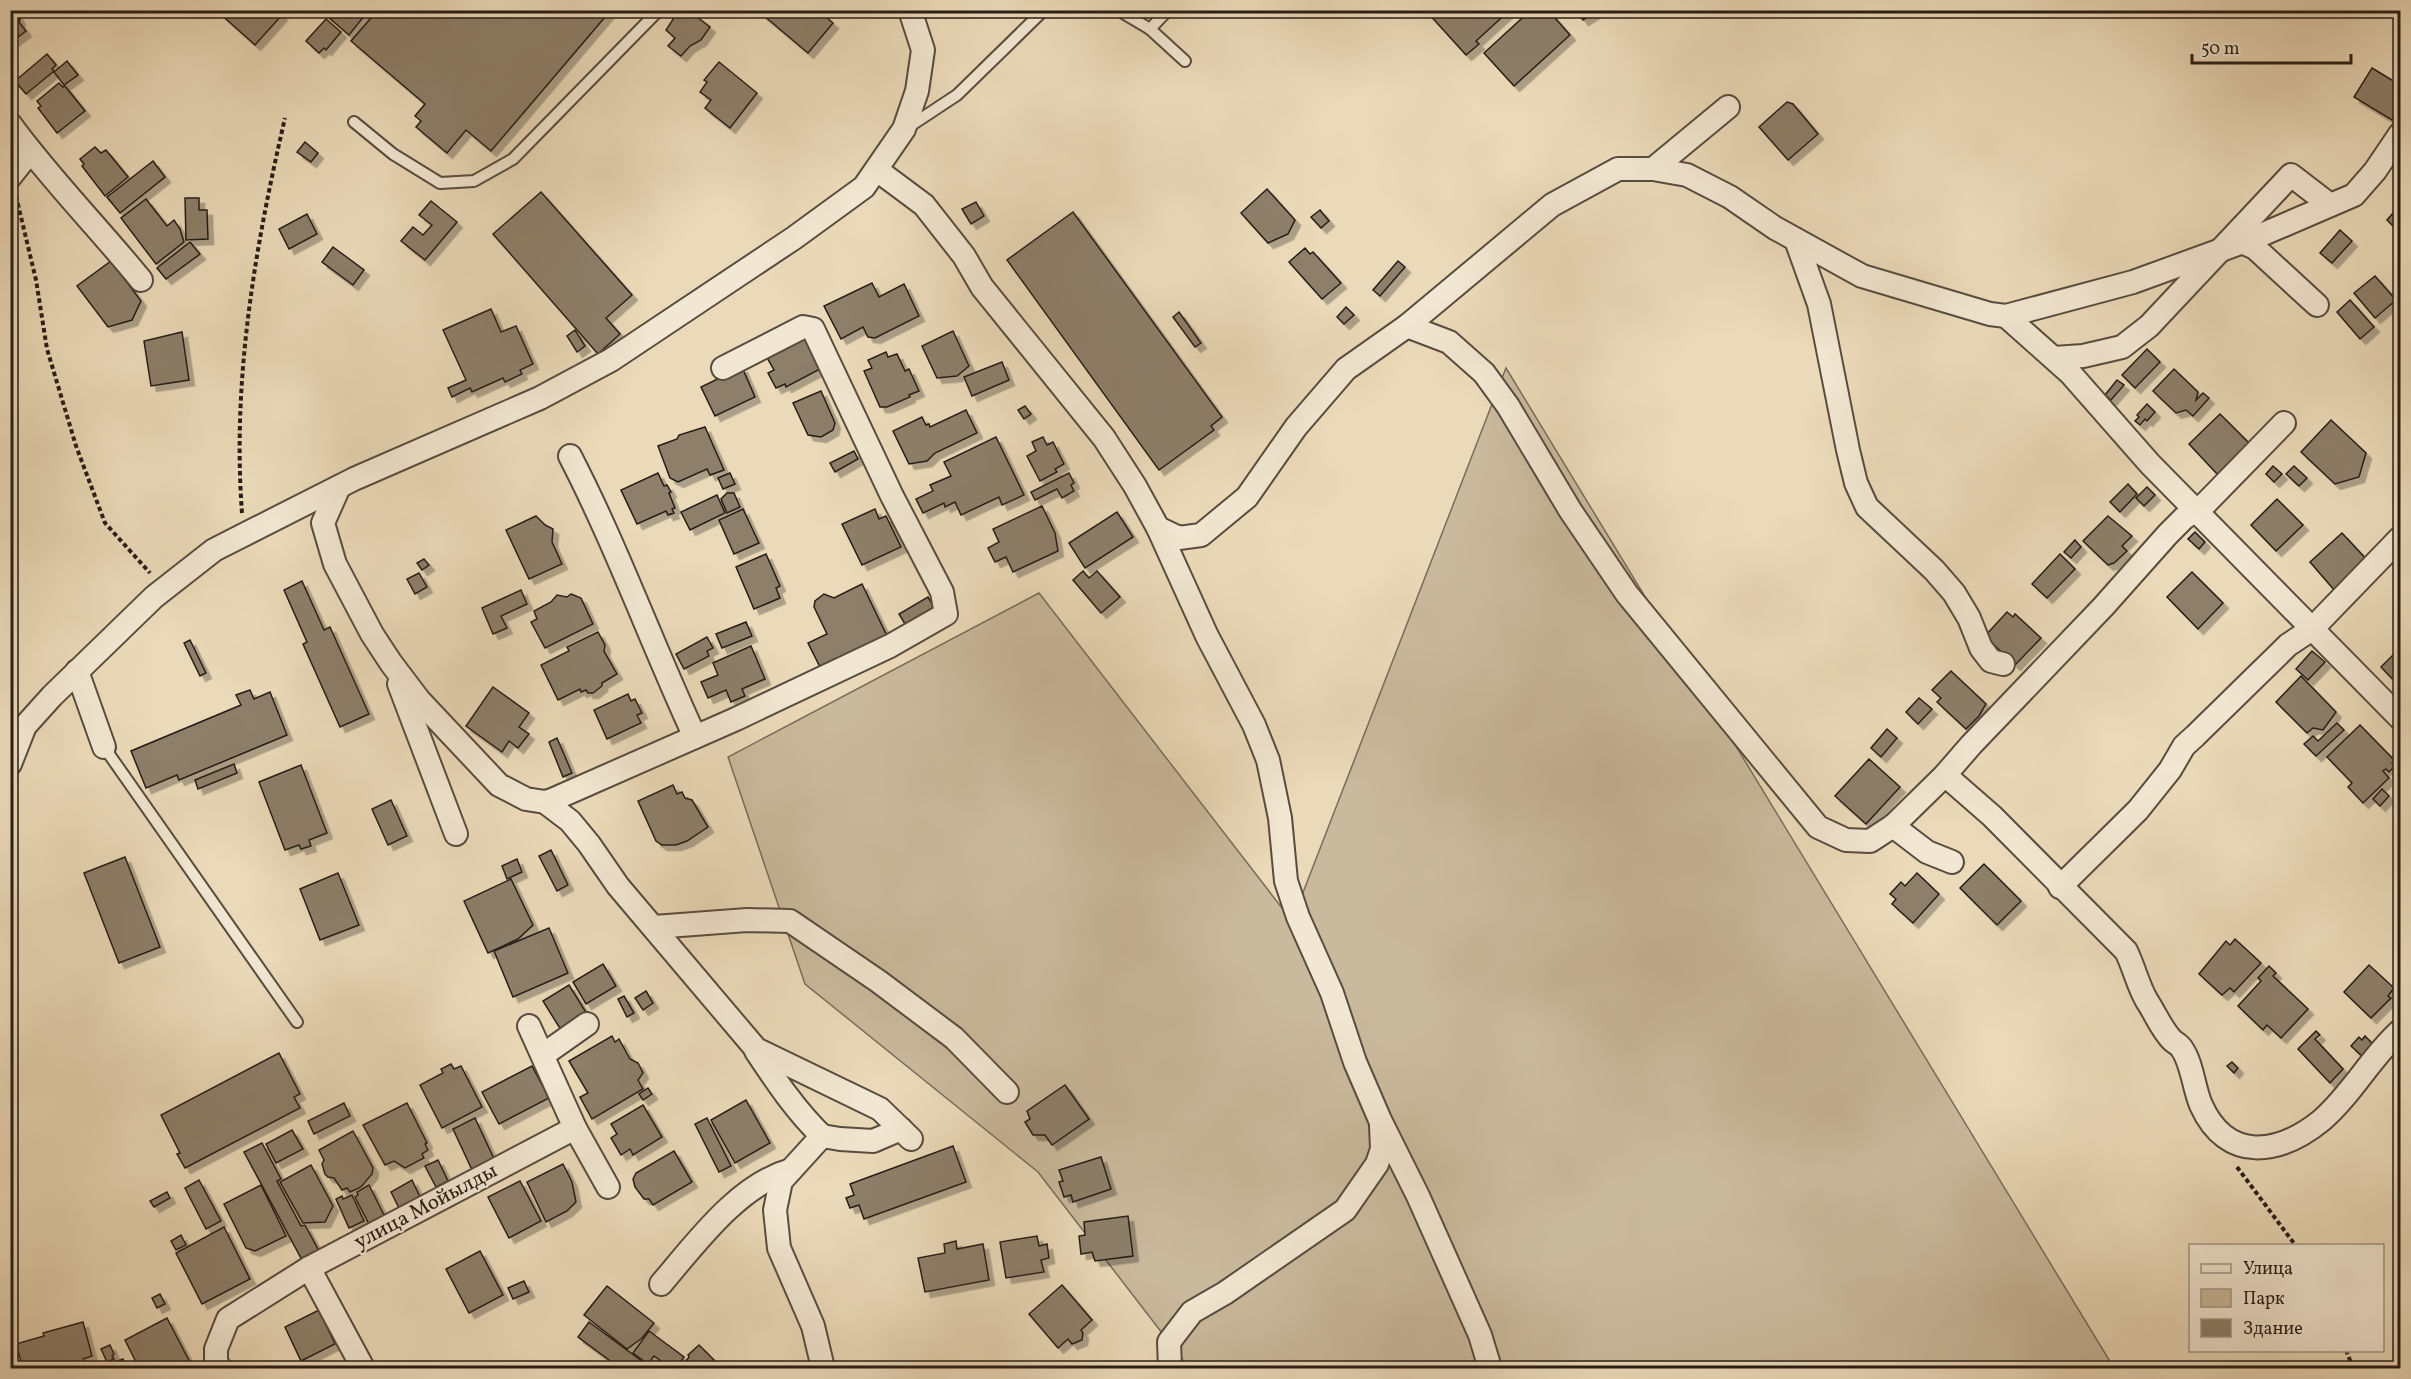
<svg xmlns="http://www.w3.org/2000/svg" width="2411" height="1379" font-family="Vollkorn,serif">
<defs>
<filter id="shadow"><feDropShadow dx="5.5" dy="5.5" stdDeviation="0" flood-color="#0004"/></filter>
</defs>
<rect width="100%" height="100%" fill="#ebdab9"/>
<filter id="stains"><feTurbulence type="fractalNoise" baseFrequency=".00333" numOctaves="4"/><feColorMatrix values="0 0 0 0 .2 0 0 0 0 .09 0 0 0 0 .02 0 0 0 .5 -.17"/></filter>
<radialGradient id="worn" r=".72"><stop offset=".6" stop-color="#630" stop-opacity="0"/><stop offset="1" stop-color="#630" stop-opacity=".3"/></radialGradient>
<!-- green -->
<polygon fill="#caba9d" stroke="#786c5a" stroke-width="1.5" points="1506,368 2114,1368 1189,1368 1038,1172 805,984 728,757 1039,593 1292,921"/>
<!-- building -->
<g fill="#8d7f6b" stroke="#271d16" stroke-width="1.5" filter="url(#shadow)">
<polygon points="10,10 14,10 20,19 19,22 26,31 10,43"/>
<polygon points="216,10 278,10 282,15 255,45"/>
<polygon points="320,10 369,10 349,35"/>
<polygon points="378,10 611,10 491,151 466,130 447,153 416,127 421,121 415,116 425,104 351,41"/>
<polygon points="679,10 682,12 688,10 710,27 701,40 690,46 681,56 668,46 675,38 666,30"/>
<polygon points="757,10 818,10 833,23 808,53"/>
<polygon points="1431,10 1510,10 1476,41 1479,44 1466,55 1428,13"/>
<polygon points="1531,10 1548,10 1570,35 1514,86 1484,53"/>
<polygon points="1575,10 1599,10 1583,20"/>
<polygon points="326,19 341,32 326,50 324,48 319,53 306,41"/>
<polygon points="47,54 56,65 52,69 54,71 26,94 15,81"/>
<polygon points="67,61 78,75 64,85 54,72"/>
<polygon points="719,62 757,93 730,128 705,108 711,100 700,92 707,82 704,80"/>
<polygon points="2372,68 2400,85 2400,106 2392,120 2354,97"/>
<polygon points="59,83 63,87 65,86 85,111 57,133 38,108 41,106 37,101"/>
<polygon points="1787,102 1793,104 1818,134 1788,160 1759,127"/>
<polygon points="305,142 318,153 311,162 297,152"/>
<polygon points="95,147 101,153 106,150 128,177 105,196 82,166 84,164 80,159"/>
<polygon points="153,161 165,177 120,213 107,197"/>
<polygon points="1267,189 1295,220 1288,234 1268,243 1241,213"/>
<polygon points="541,192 632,295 606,318 620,334 598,354 493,234"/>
<polygon points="185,198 199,198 199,210 207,210 208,239 186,240"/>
<polygon points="146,199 167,226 174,220 180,229 184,242 156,264 121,218"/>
<polygon points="431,201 457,222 425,260 401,241 413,227 423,235 432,225 419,215"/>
<polygon points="976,202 984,216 971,224 962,209"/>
<polygon points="2400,205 2400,233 2387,220"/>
<polygon points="1320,210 1329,221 1321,228 1311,217"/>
<polygon points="1073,212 1222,417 1211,426 1214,430 1159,470 1007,260"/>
<polygon points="307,214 317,234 289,249 279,229"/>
<polygon points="2340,230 2352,241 2332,263 2320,253"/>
<polygon points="190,242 200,254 166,279 157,268"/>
<polygon points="333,247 364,270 353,285 322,262"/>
<polygon points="1305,248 1310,254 1313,252 1341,283 1322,299 1289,262"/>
<polygon points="111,261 141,301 132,320 108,327 77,286"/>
<polygon points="1398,261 1405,267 1380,296 1373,290"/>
<polygon points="2375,276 2396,300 2375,318 2354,293"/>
<polygon points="872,283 879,297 904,284 919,316 875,338 868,337 863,327 841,339 824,306"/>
<polygon points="2350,300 2374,327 2360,339 2337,312"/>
<polygon points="1346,307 1354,315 1344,324 1337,317"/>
<polygon points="491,309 501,332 516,326 533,364 520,370 522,374 505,382 503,378 472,392 470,388 452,397 448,388 466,380 443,330"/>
<polygon points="1179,312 1201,343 1195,347 1173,317"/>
<polygon points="575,330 585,346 577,352 567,336"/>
<polygon points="953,331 969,366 957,376 937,378 922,346"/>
<polygon points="182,332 189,380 151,386 144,341"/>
<polygon points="801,335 804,340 809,338 822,368 786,387 785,384 776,388 768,373 774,370 765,354"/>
<polygon points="2147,349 2160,362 2135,388 2122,375"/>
<polygon points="886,352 888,357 897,354 905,371 909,369 919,391 909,395 910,397 887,407 880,407 864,371 872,368 868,360"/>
<polygon points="1002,362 1009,380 972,396 964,377"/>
<polygon points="742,367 755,397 715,416 701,387"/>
<polygon points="2174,369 2198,392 2196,400 2203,393 2209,398 2193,416 2186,410 2176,413 2153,391"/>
<polygon points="2117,380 2124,385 2111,400 2105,395"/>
<polygon points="821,391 835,423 833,430 821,437 808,435 793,403"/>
<polygon points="2147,404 2155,412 2147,421 2145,419 2140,425 2135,421 2139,417 2137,415"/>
<polygon points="1025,406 1031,414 1024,419 1018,410"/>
<polygon points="966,410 977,433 935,453 927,461 909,464 893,431 922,417 926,425 929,424 930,427"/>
<polygon points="2220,414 2250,444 2218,475 2189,444"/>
<polygon points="2331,420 2366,453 2359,477 2335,484 2301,452"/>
<polygon points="705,427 724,470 710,475 707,469 678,482 670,478 658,446 677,439 679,435"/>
<polygon points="996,437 1024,495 1002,505 999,497 961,515 955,502 945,507 944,503 923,513 916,499 933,491 930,485 951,476 944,462"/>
<polygon points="1043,437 1047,445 1053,442 1064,464 1055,469 1057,472 1040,481 1027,456 1036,451 1032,442"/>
<polygon points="854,451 858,459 835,472 830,463"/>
<polygon points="2273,466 2282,474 2274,482 2266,474"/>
<polygon points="2294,466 2307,478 2299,486 2286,474"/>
<polygon points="658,473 664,486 667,485 671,492 669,493 675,508 672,509 674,513 668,515 666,511 637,524 621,490"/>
<polygon points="730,473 735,484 723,489 718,478"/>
<polygon points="1069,473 1074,483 1071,485 1074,491 1062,498 1057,489 1035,500 1031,492"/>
<polygon points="2128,484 2137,494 2120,512 2110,502"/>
<polygon points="2147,487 2155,495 2144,506 2136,498"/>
<polygon points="727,493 734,493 740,507 727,513 721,499"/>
<polygon points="717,495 725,513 690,530 681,512"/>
<polygon points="2277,499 2303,525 2276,551 2251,525"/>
<polygon points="1042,506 1055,533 1058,551 1013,572 1006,557 995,562 988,548 999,542 993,529"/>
<polygon points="743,509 759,543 734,554 719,520"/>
<polygon points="875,509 879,519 886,516 901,547 862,565 842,524"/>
<polygon points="1117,512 1133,537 1085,568 1069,543"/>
<polygon points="536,516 545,525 553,529 552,542 562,564 529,579 506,530"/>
<polygon points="2108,516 2132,536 2122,546 2127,551 2114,563 2108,565 2083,541"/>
<polygon points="2195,532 2205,542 2199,549 2188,539"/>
<polygon points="2342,533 2368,561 2335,591 2310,562"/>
<polygon points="2075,540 2081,547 2071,558 2064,552"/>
<polygon points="766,554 780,586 776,588 780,598 754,609 736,567"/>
<polygon points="2060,554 2075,569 2047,598 2032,584"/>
<polygon points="424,559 429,565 422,570 417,563"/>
<polygon points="1083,571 1089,578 1097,571 1120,597 1101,613 1073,580"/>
<polygon points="2192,572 2223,603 2198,629 2167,597"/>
<polygon points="419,573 427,587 415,594 407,579"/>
<polygon points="302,581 324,630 330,627 369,714 340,727 303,644 307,642 284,590"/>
<polygon points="862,584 888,638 822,671 808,643 827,634 814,607 815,601 824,594 834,598"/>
<polygon points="521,590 527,604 501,616 507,628 493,634 482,608"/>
<polygon points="571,594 581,598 593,624 545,648 531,622 537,619 534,611 551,602 557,595 567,597"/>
<polygon points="928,597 934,607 905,624 899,614"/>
<polygon points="2007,612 2013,617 2015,614 2041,638 2015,665 1985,636"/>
<polygon points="746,622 752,636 722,648 716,634"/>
<polygon points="598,632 605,645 604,651 617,674 602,683 602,686 593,693 588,693 586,690 581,692 580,689 558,700 541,665 569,651 567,647"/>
<polygon points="707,637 713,648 707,651 709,656 684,669 676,654"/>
<polygon points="190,640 206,673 200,676 184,643"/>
<polygon points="751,646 765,679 742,689 745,696 731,702 726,690 708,698 701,682 718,675 713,663"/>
<polygon points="2400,648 2400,681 2397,684 2381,667"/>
<polygon points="2312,651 2325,662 2308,680 2296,669"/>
<polygon points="1951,671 1986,704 1979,716 1966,729 1937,702 1941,698 1932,690"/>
<polygon points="2301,676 2336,712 2323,730 2313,728 2307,733 2276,702"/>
<polygon points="493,687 529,713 519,727 529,734 518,748 509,741 502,752 466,726"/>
<polygon points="250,690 254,699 270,692 287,735 179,780 177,775 146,788 131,751 241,705 236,695"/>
<polygon points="628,694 631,701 635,699 642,713 637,715 641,723 607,739 594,710"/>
<polygon points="1919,698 1932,709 1918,724 1906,712"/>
<polygon points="2337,723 2344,730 2316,756 2304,744 2313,736 2318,741"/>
<polygon points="2360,725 2395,761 2392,763 2395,766 2389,772 2386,769 2383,771 2389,778 2363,803 2348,787 2352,783 2327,757"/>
<polygon points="1887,729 1897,738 1881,757 1871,748"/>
<polygon points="557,738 572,773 563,777 549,742"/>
<polygon points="1869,759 1900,787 1866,824 1835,796"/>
<polygon points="234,764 237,773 198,789 195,780"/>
<polygon points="301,765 327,833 309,840 311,846 301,849 299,845 285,850 259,782"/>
<polygon points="673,785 677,794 682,792 685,798 692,800 708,827 687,841 676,845 662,845 656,841 638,801"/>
<polygon points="2382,789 2389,796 2380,806 2373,799"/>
<polygon points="391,800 407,836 388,845 372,809"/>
<polygon points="551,850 568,885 557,891 539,856"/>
<polygon points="125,857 160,947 119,963 84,873"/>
<polygon points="517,859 522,872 507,879 502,866"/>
<polygon points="1984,864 2021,901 1997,925 1960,888"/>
<polygon points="338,873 359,925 320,940 300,889"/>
<polygon points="1917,873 1939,894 1913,923 1892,904 1896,899 1890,894 1901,882 1905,886"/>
<polygon points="511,879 533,925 518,939 488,953 464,901"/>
<polygon points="549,928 568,973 513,997 494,951"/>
<polygon points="2235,939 2261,963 2234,992 2230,988 2222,995 2199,974 2226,941 2230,945"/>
<polygon points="603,964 616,986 586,1004 573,982"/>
<polygon points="2369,965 2394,988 2388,996 2391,998 2371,1018 2344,992"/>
<polygon points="2269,966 2276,973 2273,976 2308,1009 2281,1038 2267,1025 2263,1030 2238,1006 2261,981 2258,978"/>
<polygon points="569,985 587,1014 561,1030 543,1001"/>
<polygon points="646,991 653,1003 643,1010 635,998"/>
<polygon points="624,996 634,1013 627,1017 618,999"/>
<polygon points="2316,1031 2320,1035 2315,1039 2343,1069 2330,1083 2298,1049"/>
<polygon points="612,1036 615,1042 619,1039 630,1059 638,1063 643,1073 638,1080 643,1089 592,1119 580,1097 588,1093 569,1061"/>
<polygon points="2365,1036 2377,1048 2366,1060 2351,1046 2359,1037 2362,1040"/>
<polygon points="279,1053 300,1094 294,1097 300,1108 185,1168 177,1154 180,1153 161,1115"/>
<polygon points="2232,1062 2238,1068 2234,1073 2227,1066"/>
<polygon points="451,1064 454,1069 461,1066 482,1107 442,1128 420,1085 443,1073 441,1069"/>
<polygon points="532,1066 549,1098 499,1124 482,1092"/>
<polygon points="1065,1085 1089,1119 1052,1145 1045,1135 1033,1135 1025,1122 1030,1119 1027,1111"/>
<polygon points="648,1088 652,1094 643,1100 639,1094"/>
<polygon points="746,1100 770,1143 735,1163 711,1120"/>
<polygon points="344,1103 350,1116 314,1134 308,1121"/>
<polygon points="407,1103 427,1143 425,1144 428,1150 422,1154 424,1158 405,1168 394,1161 385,1165 363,1125"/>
<polygon points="643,1105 662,1137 633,1155 630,1149 621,1155 611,1138 617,1134 611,1124"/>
<polygon points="475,1118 495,1161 473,1172 453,1129"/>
<polygon points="707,1118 731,1166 719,1172 695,1124"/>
<polygon points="292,1130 303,1149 276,1163 266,1144"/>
<polygon points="353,1131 373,1168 372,1174 361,1187 350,1192 347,1188 342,1190 334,1178 328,1177 325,1174 322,1164 324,1160 319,1150"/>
<polygon points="262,1143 281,1179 277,1181 301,1226 305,1225 319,1251 302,1260 244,1152"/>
<polygon points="953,1146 966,1182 864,1219 859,1205 850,1208 846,1198 854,1195 850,1184"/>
<polygon points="674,1151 692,1182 653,1205 649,1199 644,1199 635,1187 633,1179 636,1173"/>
<polygon points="1101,1157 1111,1189 1073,1202 1071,1195 1064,1197 1059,1182 1063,1181 1059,1170"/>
<polygon points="438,1160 448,1181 436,1187 425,1166"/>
<polygon points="563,1164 572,1182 576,1202 567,1211 546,1222 527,1182"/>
<polygon points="311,1165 333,1206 325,1222 303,1223 280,1182"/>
<polygon points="199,1180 221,1221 206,1229 185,1188"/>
<polygon points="412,1180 420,1197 399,1208 391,1192"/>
<polygon points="520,1181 541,1221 509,1238 488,1197"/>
<polygon points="261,1185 286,1236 255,1251 246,1248 224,1204"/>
<polygon points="369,1185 385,1217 370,1226 355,1197 358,1195 357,1192"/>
<polygon points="167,1192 170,1198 154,1207 150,1201"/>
<polygon points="352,1195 364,1221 349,1228 336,1199 342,1196 343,1199"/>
<polygon points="1128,1216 1133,1256 1095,1261 1092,1252 1081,1254 1079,1236 1085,1235 1084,1222"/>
<polygon points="224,1227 250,1279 202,1304 176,1253"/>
<polygon points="181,1235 186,1245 176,1250 171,1241"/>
<polygon points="1037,1236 1039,1246 1047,1244 1049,1258 1041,1260 1044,1272 1006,1278 1000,1242"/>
<polygon points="956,1241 957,1249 983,1244 989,1280 925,1292 918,1258 945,1253 944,1244"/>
<polygon points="480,1251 503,1295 469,1313 446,1269"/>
<polygon points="524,1281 529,1292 513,1299 508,1288"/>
<polygon points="1062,1285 1092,1320 1081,1330 1083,1333 1082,1340 1072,1344 1068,1339 1058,1348 1029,1314"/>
<polygon points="607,1286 654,1323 642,1338 627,1349 584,1315"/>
<polygon points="160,1294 165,1304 157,1308 152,1298"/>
<polygon points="319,1310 335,1344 301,1361 285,1327"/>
<polygon points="167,1318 193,1368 177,1368 174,1363 164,1368 139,1368 125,1340"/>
<polygon points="83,1322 92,1356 83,1359 84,1363 69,1366 68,1363 53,1368 23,1368 16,1344 44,1336 43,1333"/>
<polygon points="589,1322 647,1365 645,1368 616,1368 617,1366 578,1337"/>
<polygon points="649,1331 684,1357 676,1368 671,1368 654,1356 648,1364 633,1353"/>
<polygon points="10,1343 17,1365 14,1366 15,1368 10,1368"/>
<polygon points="110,1345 114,1354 112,1356 114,1359 107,1362 101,1349"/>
<polygon points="699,1345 722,1368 681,1368 689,1357 688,1355"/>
<polygon points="123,1359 127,1368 109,1368 107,1365"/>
</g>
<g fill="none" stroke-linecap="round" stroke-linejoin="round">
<!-- service casing -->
<g stroke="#584c3f" stroke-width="14">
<g id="service">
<polyline points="1118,10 1150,29 1185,61"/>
<polyline points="1150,29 1168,10"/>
<polyline points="354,122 393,154 440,183 474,181 513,159 659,10"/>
<polyline points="907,128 957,95 1044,10"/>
<polyline points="104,747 297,1022"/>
</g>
</g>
<!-- minor casing -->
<g stroke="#584c3f" stroke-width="26">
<g id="minor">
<path d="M10 124C50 179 98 227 141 280"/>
<polyline points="1653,169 1728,107"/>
<polyline points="877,170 924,205 964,256 982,287 1104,438 1135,486 1158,528 1207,636 1254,725 1268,760 1280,818 1286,881 1298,917 1332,993 1355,1062 1380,1120 1418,1196 1480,1335 1490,1368"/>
<polyline points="10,177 30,152"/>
<polyline points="1796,240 1819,304 1848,450 1856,483 1867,507 1934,570 1954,593 1969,618 1981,648 1991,661 2003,664"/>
<polyline points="2242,242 2255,248 2317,305"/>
<polyline points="2006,316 2070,373 2150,464 2400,718"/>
<polyline points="1407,326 1449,342 1484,373 1508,406 1570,510 1627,594 1818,827 1846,840 1870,841 1893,826 1945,775 1971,745 2103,607 2168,534 2184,518 2205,504 2284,423"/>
<polyline points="2054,358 2083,356 2122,347 2149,326 2291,175 2330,205"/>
<path d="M570 456C617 547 652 644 695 737"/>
<polyline points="339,487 323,523 335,564 372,634 391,663 419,700 499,785 526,799 545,802 552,800 736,719 890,646 946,614 942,592 892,496 813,329 803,327 723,368"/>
<polyline points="1158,528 1179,538 1201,535 1247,497 1296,427 1346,369 1407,326 1552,205 1618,169 1653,169 1687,175 1730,197 1775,228 1862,276 1990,314 2006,316 2133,282 2254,238 2354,195 2375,171 2400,134"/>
<polyline points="77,671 104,747"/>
<polyline points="399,684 456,834"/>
<polyline points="10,764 25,726 52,696 154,597 214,550 354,479 540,398 611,360 794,238 864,187 904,129 917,91 923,50 910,10"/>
<path d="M1945 775 1992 816 2126 951C2134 967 2138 986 2147 1001 2155 1013 2162 1030 2172 1040 2175 1043 2180 1045 2182 1049 2192 1063 2194 1089 2201 1105 2227 1163 2279 1155 2322 1120 2352 1094 2371 1057 2400 1031"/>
<polyline points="545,802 570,821 589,844 618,886 756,1049 880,1109 911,1139"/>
<polyline points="1893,826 1927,852 1952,862"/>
<polyline points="2060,887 2138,810 2170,770 2184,746 2195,736 2288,645 2312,629 2400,538"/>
<polyline points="654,927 747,920 790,921 878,981 954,1038 1007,1092"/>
<path d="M756 1051C776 1081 796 1111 822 1136L781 1181 775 1210 779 1248 813 1326 823 1368"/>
<polyline points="543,1055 587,1024"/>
<polyline points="575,1128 608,1187"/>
<polyline points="822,1136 840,1139 873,1141 901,1129"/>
<polyline points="309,1268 363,1368"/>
<path d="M661 1284C696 1243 738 1185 791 1170"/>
<polyline points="220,1368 216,1362 216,1349 228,1319 309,1268 575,1128 529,1026"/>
<polyline points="1170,1368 1169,1342 1192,1312 1225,1293 1345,1210 1377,1164 1382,1149 1381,1126"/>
</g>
</g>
<!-- path -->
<g stroke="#271d16" stroke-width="4" stroke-dasharray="4.5 3" stroke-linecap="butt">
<polyline points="16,196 36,280 47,349 76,446 105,523 150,573"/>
<path d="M242 513C232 380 255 247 285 118"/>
<polyline points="2237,1167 2296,1246"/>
<polyline points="2346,1350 2353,1368"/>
</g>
<!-- service -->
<use href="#service" stroke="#f2e7d2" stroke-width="10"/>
<!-- minor -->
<use href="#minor" stroke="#f2e7d2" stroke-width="22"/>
</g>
<g text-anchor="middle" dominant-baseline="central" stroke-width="4.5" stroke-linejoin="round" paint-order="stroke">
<!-- street labels -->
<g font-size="21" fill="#271d16" stroke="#f2e7d2">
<text transform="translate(426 1207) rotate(-28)">улица Мойылды</text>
</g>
</g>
<!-- margin -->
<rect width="2411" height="1379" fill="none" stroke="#ebdab9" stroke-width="36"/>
<rect x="12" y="12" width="2387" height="1355" fill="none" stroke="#271d16" stroke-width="3"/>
<rect x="18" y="18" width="2375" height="1343" fill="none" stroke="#271d16" stroke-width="1.5"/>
<!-- legend -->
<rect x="2189" y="1244" width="195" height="108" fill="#f2e7d2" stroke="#a19687" stroke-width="1.5"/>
<rect x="2201" y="1264" width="30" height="9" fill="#f2e7d2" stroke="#a19687" stroke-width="1.5"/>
<text x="2243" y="1274" font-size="18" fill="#271d16">Улица</text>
<rect x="2201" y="1289" width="30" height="18" fill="#caba9d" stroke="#a19687" stroke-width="1.5"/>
<text x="2243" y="1304" font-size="18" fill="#271d16">Парк</text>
<rect x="2201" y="1319" width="30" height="18" fill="#8d7f6b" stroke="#a19687" stroke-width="1.5"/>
<text x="2243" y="1334" font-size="18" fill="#271d16">Здание</text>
<!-- scale -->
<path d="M2192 54v9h159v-9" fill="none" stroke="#271d16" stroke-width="3"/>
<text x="2201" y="54" font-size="18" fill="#271d16" stroke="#f2e7d2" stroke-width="4.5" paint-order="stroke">50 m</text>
<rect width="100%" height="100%" filter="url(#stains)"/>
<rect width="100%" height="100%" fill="url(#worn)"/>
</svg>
